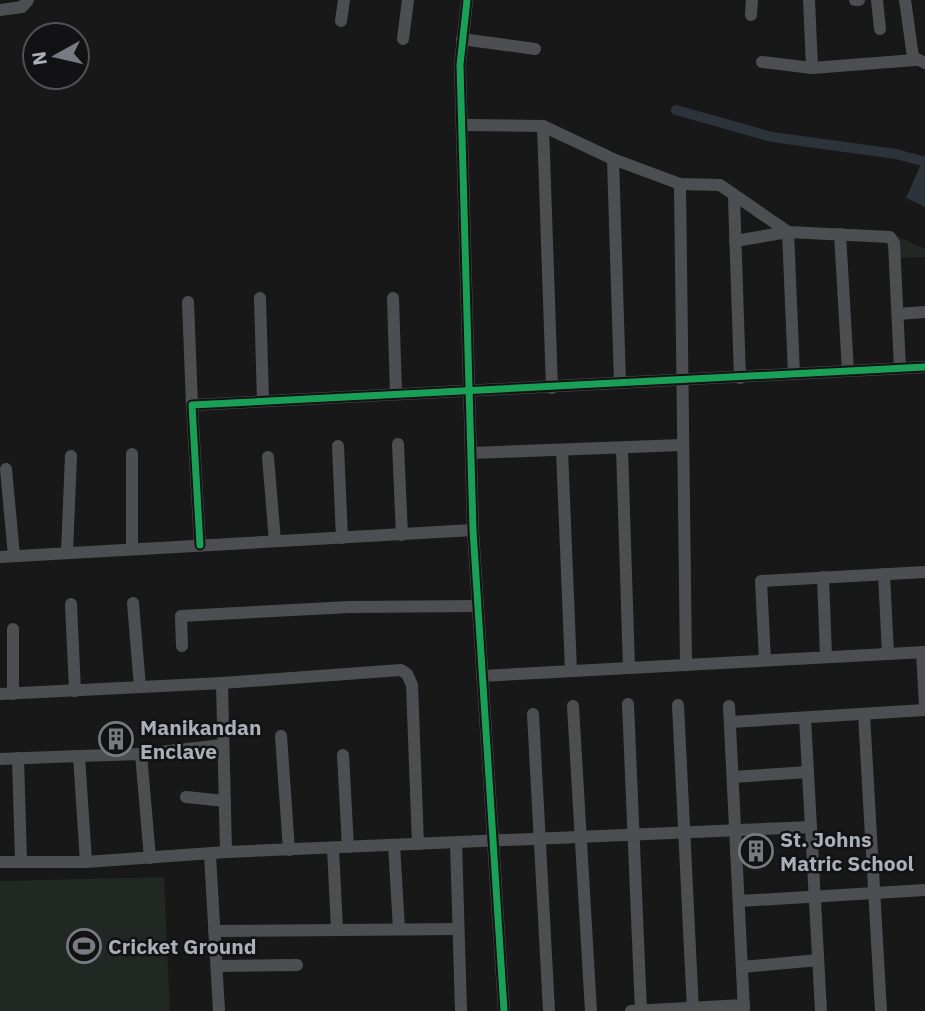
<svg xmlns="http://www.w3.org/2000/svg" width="925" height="1011" font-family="'IBM Plex Sans',sans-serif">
<rect width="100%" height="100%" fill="#181818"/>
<!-- green -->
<g fill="#212722">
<polygon points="897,236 925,249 925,257 898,258"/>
<polygon points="164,877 170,1011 0,1011 0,881"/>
</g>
<!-- water -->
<polygon fill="#2c333a" points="925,155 925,207 906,198"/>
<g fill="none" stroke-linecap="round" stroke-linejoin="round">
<!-- canal -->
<polyline stroke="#2c333a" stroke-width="10" points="676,110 772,137 896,154 922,161"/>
<!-- minor -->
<g stroke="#4d4e51" stroke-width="12">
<polyline points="467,0 460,65 473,530 504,1011"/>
<polyline points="809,0 812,68"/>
<polyline points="855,0 859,0"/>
<polyline points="877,0 880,29"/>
<polyline points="905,0 913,57 925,63"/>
<polyline points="0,10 22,7 28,0"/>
<polyline points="751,15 752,0"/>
<polyline points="341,21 344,0"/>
<polyline points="403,39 408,0"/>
<polyline points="462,39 535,49"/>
<polyline points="762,62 812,68 915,60"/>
<polyline points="464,125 543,126 613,159 680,184 720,185 788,232 890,237 894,243 900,368"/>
<polyline points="543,126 552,388"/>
<polyline points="613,159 620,383"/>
<polyline points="680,184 686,665"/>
<polyline points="734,198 740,378"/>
<polyline points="840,234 848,371"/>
<polyline points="735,241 788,232 794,374"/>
<polyline points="260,298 263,401"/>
<polyline points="393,298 396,393"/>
<polyline points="188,302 192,405"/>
<polyline points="898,314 925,312"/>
<polyline points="398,444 402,535"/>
<polyline points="338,446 342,538"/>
<polyline points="622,449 629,668"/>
<polyline points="562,450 571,671"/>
<polyline points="472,453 682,445"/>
<polyline points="132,454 132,547"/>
<polyline points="268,457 275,541"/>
<polyline points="6,469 14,556"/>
<polyline points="200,545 192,405 925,367"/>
<polyline points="67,552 71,456"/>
<polyline points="0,557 473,530"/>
<polyline points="884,574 888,654"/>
<polyline points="823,577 826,657"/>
<polyline points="133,603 140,687"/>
<polyline points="71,604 75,691"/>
<polyline points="13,629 13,694"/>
<polyline points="182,646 181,616 350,607 478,606"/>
<polyline points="922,652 925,706"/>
<polyline points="765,660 761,581 925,572"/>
<polyline points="482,676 925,652"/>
<polyline points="222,683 401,670 407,674 412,685 418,844"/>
<polyline points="0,694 222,683 226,852"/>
<polyline points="628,704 641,1011"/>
<polyline points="678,705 693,1011"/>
<polyline points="573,706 591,1011"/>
<polyline points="729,706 744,1011"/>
<polyline points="533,714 549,1011"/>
<polyline points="864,714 881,1011"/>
<polyline points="805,718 821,1011"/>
<polyline points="730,722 925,710"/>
<polyline points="281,736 289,850"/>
<polyline points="141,754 150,858"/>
<polyline points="343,755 348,847"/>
<polyline points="79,756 141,754 223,745"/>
<polyline points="18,758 21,861"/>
<polyline points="0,759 79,756 86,862"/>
<polyline points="733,777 808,772"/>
<polyline points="186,797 225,801"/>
<polyline points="456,843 461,1011"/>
<polyline points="394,845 399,929"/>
<polyline points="333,848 337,930"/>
<polyline points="210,855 219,1011"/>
<polyline points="0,862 86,862 226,852 811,827"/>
<polyline points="739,901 925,890"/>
<polyline points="214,931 457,929"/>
<polyline points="217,966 297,965"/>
<polyline points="742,967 818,960"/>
<polyline points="631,1011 744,1005"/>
</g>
<!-- cycleway casing -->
<g stroke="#121214" stroke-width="11">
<g id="cycleway">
<polyline points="467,0 460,65 473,530 504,1011"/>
<polyline points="200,545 192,405 925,367"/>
</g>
</g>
<!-- cycleway -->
<use href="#cycleway" stroke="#1a9f57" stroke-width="7"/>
</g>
<!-- icons -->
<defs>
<g id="building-ring" transform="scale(1.75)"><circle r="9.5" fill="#121214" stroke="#777a80" stroke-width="1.5"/><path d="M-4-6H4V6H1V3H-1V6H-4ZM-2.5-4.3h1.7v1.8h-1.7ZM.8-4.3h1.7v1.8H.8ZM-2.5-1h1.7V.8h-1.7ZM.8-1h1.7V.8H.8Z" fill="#777a80"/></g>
<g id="stadium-ring" transform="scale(1.75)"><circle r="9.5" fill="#121214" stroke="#777a80" stroke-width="1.5"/><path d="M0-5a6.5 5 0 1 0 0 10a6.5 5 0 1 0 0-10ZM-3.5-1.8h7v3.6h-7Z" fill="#777a80"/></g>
</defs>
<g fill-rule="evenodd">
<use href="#building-ring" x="116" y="739"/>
<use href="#building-ring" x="756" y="851"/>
<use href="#stadium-ring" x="84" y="946"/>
</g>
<g text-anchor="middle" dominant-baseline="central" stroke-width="5" stroke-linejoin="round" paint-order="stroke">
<!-- poi labels -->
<g font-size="21" font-weight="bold" fill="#aaafb8" stroke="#121214" text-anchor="start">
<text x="140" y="727">Manikandan<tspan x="140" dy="24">Enclave</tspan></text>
<text x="780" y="839">St. Johns<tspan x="780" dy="24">Matric School</tspan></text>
<text x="108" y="946">Cricket Ground</text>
</g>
</g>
<!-- north arrow -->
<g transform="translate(56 56) rotate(262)"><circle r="33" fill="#121214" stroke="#4f5156" stroke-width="2"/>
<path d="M0-5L12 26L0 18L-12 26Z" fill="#777a80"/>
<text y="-10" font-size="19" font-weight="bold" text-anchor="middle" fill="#aaafb8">N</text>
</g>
</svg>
